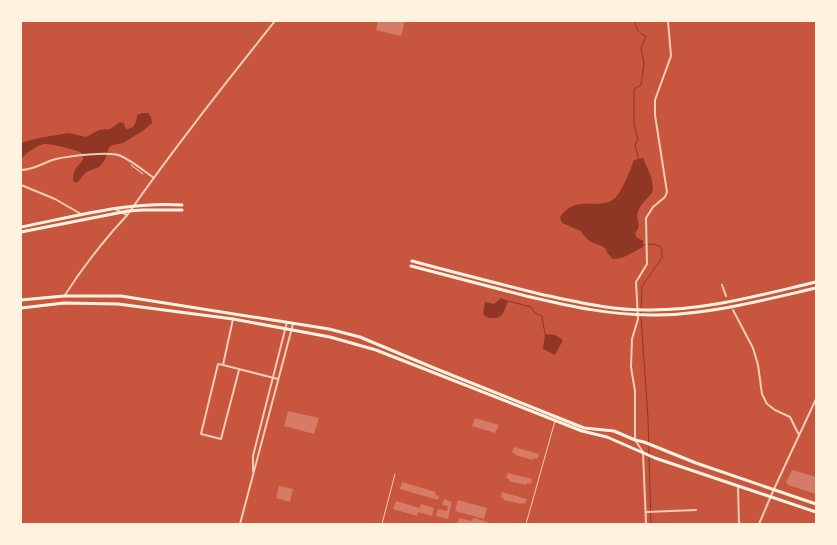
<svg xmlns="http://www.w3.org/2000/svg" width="837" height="545" font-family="Helvetica,sans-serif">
<rect width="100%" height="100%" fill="#c8553d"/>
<!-- water -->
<g fill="#8f3625">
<path d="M142 113H148L151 117 152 123 144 130 123 143 113 145 109 147 105 160 99 167 86 172 77 183 73 181C73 170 77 167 83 160 83 157 83 154 80 152 77 150 48 143 44 144 36 146 26 153 21 159V143L39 138 69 133 86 137 99 130 110 129 120 122 124 123 125 128 128 129 133 127 136 122 137 115Z"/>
<path d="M643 158C647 168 657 185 651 194 646 200 640 205 638 212 635 221 643 224 635 233L636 237 643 241V247C632 252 625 259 613 259L608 254 606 249 602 246 591 242 584 236 581 231 562 223 560 217C576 194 597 211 614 199 621 194 631 169 634 160Z"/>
<path d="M501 298 508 301C504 310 504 319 492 318 488 318 486 317 483 314L485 302 494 304Z"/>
<polygon points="545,334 555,335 563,340 555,355 543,349"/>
</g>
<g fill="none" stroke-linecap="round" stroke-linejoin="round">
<!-- stream -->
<g stroke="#8f3625" stroke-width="1">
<path d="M635 21C636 29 638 33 646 36L641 48 644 64 641 85 634 89V124L638 139 635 145 639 160"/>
<polyline points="508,301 531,307 535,313 542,316 545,334"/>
<polyline points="641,313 642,286 662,258 662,250 660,246 652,244 643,245"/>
<polyline points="641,317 648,418 651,524"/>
</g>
</g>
<!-- building -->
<g fill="#d67c66">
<polygon points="378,21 405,21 401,36 376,30"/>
<polygon points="288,411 319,418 314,434 284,426"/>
<polygon points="475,418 499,425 495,433 472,426"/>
<polygon points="514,447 539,454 537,459 533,458 533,460 515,455 516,454 512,453"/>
<polygon points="792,470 816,477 816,494 788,485 786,482"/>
<polygon points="508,473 532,479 531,484 527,483 526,485 509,481 509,479 506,478"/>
<polygon points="402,482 436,492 435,495 439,496 438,500 400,489"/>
<polygon points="279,486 293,489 290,502 276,498"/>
<polygon points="502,492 527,499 525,504 522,503 521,504 503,500 504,498 501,497"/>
<polygon points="444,499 452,502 448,519 436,516 438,509 447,511 448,506 442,505"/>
<polygon points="458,500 487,508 484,519 455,511"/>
<polygon points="396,501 420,508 421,504 434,508 432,516 418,512 417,516 393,509"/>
<polygon points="459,518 472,521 473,518 488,522 487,524 457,524"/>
</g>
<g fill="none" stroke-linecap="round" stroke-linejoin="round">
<!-- path -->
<polyline stroke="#fff3e0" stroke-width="1" points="131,165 143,174"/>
<!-- service -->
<g stroke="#f1ccb7" stroke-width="1">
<polyline points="382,524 395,474"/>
<polyline points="526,524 555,421"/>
</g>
<!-- minor -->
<g stroke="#f1ccb7" stroke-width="2">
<polyline points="21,185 55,199 81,214"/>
<polyline points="115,209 127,215"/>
<polyline points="722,285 726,296"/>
<polyline points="733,310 753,348 758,365 762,394 767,404 775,410 790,417 799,435"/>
<polyline points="233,319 223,365 218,364 201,434 221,439 239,370"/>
<polyline points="223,365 278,379"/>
<polyline points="738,486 739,524"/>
<polyline points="774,489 816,399"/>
<polyline points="646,512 696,510"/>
<polyline points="646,524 643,452 635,440 635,391 631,367 632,339 638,319 636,282 647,264 646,218 653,207 665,197 667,192 655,115 655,100 671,56 668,21"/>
</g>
<!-- tertiary -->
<g stroke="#f1ccb7" stroke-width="2">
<path d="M21 170C34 170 44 162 56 159 69 156 110 151 121 156 132 161 144 171 154 178"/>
<path d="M65 295C79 273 95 252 112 232 117 226 123 220 128 214 174 148 225 84 275 21"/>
<polyline points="253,471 253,456 287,322"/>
<polyline points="240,524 293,324"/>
<polyline points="759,524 774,489"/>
</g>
<!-- primary -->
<g stroke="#fff3e0" stroke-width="3">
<polyline points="21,300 64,296 121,296 329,329 360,337 434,368 584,428 614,431 635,440 644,442 696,463 816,504"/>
<polyline points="21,308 64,303 118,304 233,319 330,337 376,350 582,431 607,437 655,458 816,512"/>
</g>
<!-- trunk -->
<g stroke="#fff3e0" stroke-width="3">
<path d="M21 227C73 217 129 201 182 205"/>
<polyline points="21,232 128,211 143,210 182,210"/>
<path d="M412 261C456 273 500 284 544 295 578 302 611 310 646 310 704 311 760 295 816 282"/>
<path d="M411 266C449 276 487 286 526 296 569 306 612 316 658 315 711 314 764 300 816 288"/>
</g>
</g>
<!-- border -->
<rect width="837" height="545" fill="none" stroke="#fff3e0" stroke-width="44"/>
</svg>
